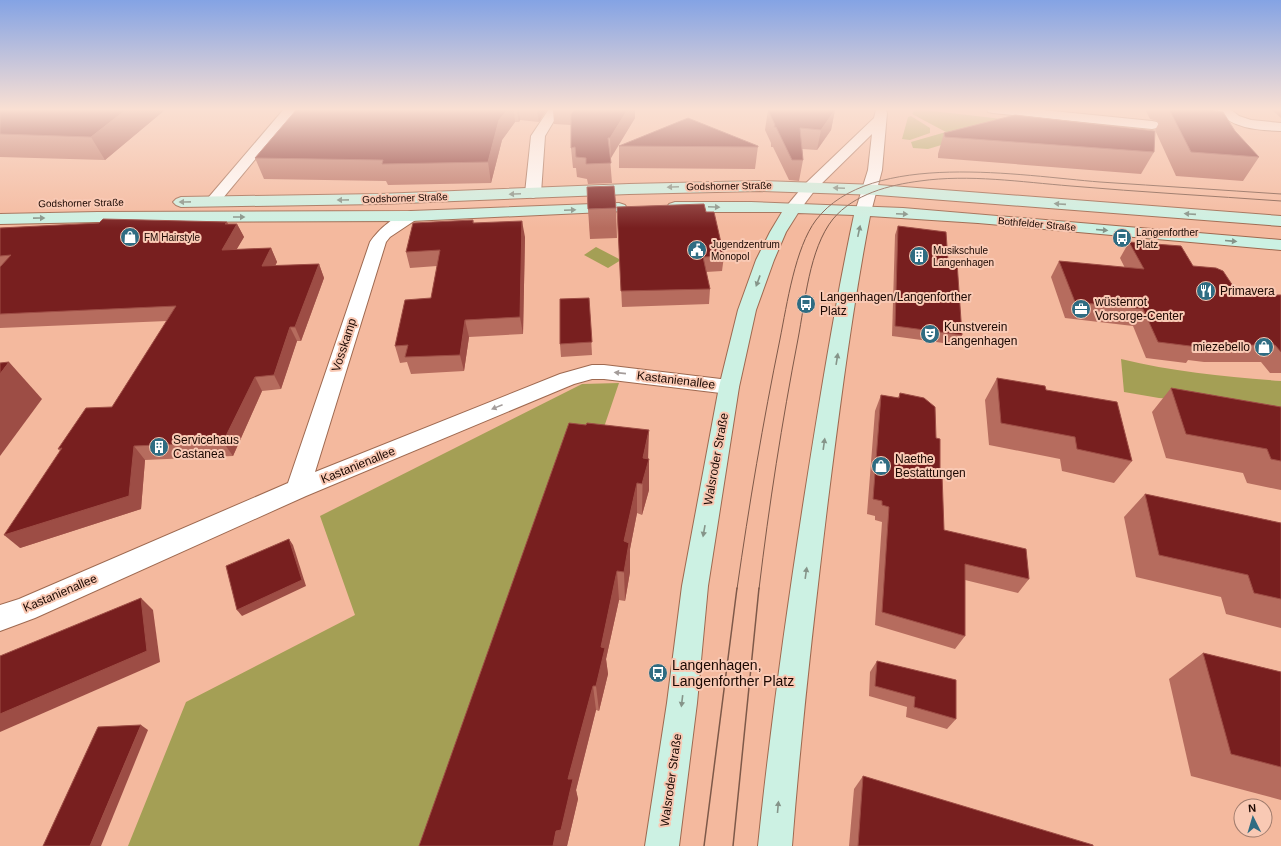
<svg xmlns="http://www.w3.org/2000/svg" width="1281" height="846" font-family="Arial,sans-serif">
<rect width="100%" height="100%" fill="#f4b99e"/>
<!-- green -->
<g fill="#a49f55">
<polygon points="915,109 1021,121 928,149 913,148 911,142 946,132 912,114"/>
<polygon points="911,116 930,128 930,133 910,140 902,139 908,117"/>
<polygon points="596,247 621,260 608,268 584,255"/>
<path d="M1121 359C1174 372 1227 377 1281 381V407L1159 398 1124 392Z"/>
<polygon points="619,383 601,436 426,846 128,846 186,702 355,615 320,516 582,384"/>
</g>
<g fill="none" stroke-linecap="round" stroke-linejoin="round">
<!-- minor casing -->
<g stroke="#9e6950" stroke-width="2">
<g id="minor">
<polygon points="284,109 297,109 218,204 213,206 208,204 205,201 208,198"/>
<polygon points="549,109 561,109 545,136 541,193 538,196 533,198 528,196 525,193 531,136"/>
<polygon points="987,109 1033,109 1152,121 1157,122 1159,125 1157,128 1152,129 993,113 988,112"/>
<path d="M1217 109H1230L1239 116 1251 120 1281 123V131C1259 130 1230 129 1217 109Z"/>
<path d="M411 211 417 213 419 216 417 219 390 237 386 242 315 472 560 374 592 365H604L729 380 736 382 739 387 736 392 729 394 604 379H592L574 384 306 496 35 618 0 631V605L19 599 288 483 370 242C379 229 395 215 411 211Z"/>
</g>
</g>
<!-- tertiary casing -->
<g stroke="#9e6950" stroke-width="2">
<polygon id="tertiary" points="881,109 886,110 887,113 882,170 871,212 869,215 863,217 857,215 855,212 868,170 872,134 815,190 799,211 793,213 787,211 785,208 805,184 874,118 876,110"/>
</g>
<!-- secondary casing -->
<g stroke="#9e6950" stroke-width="2">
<g id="secondary">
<polygon points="760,181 878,185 1281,216 1281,226 878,195 760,191 629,194 380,204 181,207 176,205 173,202 176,199 181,197 380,194 629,184"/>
<path d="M675 202H751L903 208 1281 240V250L978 223 870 216C852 310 840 405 828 500 814 615 801 730 792 846H758C770 730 786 615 804 499 819 404 834 309 854 215L798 213 786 232 774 260 756 310 739 387 708 586 697 703 679 846H645L667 703 682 586 719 387 738 310 756 260 770 232 782 212H675L669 210 667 207 669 204Z"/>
<polygon points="619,203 625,205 627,208 625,211 411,221 98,222 0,224 0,214 98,212 411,211"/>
</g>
</g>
<!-- minor -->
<use href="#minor" fill="#fff" fill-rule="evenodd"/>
<!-- tertiary -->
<use href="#tertiary" fill="#fff" fill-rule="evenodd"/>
<!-- secondary -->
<use href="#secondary" fill="#ccf1e3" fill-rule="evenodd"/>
<!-- tram-far1 -->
<g stroke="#7e5949" stroke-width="1">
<path d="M737 589C749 505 763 422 780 339 787 304 795 248 816 220 870 149 1023 176 1100 182 1161 186 1221 190 1281 194"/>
<path d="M759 589C769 505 782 422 798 339 805 303 809 249 833 219 854 194 889 185 920 181 969 174 1021 182 1071 186 1141 192 1211 196 1281 201"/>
</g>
<!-- tram -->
<g stroke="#7e5949" stroke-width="1.5">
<polyline points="704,846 737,588"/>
<polyline points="733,846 759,588"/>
</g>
</g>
<!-- wall -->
<g fill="#b66c5e">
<polygon points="0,109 166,109 105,160 0,157"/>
<polygon points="297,109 547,109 539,122 520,120 519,122 515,122 502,140 491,183 388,185 386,181 264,179 255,158"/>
<polygon points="553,109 635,109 635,118 610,158 612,183 588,184 587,179 577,177 576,168 573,168 571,148 571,125 554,124"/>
<polygon points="1145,109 1213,109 1214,111 1235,131 1259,157 1243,181 1176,176 1155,130 1159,123 1157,121 1150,119"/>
<polygon points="1271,109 1281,109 1281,118"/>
<polygon points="768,110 835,110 831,130 817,150 802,149 803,160 799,181 789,180 773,147 771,147 771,143 765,130"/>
<polygon points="944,133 1154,152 1141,174 938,158 938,154"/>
<polygon points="619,146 758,146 755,169 619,168"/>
<polygon points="616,208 617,238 590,239 588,209"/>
<polygon points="473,220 474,223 525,237 523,334 469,337 464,371 411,374 407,362 400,363 395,346 431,298 437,266 410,268 406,252"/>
<polygon points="227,222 228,224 237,224 244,237 236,250 271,248 277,262 275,266 319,264 324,278 301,341 297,341 281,389 262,391 233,456 145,460 141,509 20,548 60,451 58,449 112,407 167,321 0,328 0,228"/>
<polygon points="618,222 724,256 722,271 706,272 710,289 709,304 622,307"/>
<polygon points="898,226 948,261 962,335 958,345 892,336 895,235"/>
<polygon points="1129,242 1193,266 1239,295 1281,295 1281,373 1270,373 1261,362 1204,362 1188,360 1186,363 1146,358 1133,326 1065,318 1051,277 1059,261 1125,268 1120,258"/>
<polygon points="589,298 592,355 561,357 560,344"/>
<polygon points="997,378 1046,390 1132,461 1114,483 1062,471 1060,459 989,445 985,400"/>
<polygon points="1171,388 1281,407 1281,490 1247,483 1243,473 1166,458 1152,412"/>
<polygon points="900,393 936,438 940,474 944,530 1029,579 1018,593 965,580 965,636 955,649 875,625 882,522 875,520 875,516 867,514 875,411 881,395 898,398"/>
<polygon points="586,425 648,459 649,490 642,515 637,513 630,549 630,572 625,601 619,600 606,659 608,674 599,711 596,710 576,790 578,799 567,846 419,846"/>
<polygon points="1145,494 1281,523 1281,628 1226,614 1221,597 1136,577 1124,517"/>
<polygon points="1203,653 1281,672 1281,800 1191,776 1169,679"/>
<polygon points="877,661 956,719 947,729 906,717 907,707 869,696 870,672"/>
<polygon points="863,776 1093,846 849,846 854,789"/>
</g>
<!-- shaded-wall -->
<g fill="#9d4d45">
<polygon points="127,109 166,109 105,160 91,137"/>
<polygon points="508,109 514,109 515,122 502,140 491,183 488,162 499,120"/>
<polygon points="517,109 519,109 520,120 519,122"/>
<polygon points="537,109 547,109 539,122"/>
<polygon points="628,109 635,109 635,118 611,158 610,138"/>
<polygon points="835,110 831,130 817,150 821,130"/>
<polygon points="522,221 525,237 523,334 520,317"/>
<polygon points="227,222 232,233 237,224 244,237 228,264 222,250 225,224"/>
<polygon points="271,248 277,262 268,280 262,266"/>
<polygon points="319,264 324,278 301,341 295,327"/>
<polygon points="465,320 469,337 464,371 460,355"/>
<polygon points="290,327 297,341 281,389 274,375"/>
<polygon points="9,362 42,399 0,456 0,374"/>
<polygon points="255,377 262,391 233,456 223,442"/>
<polygon points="649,430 648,461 649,459 649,490 642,515 643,458"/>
<polygon points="134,446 145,460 141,509 20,548 4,535"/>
<polygon points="637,483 637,513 630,549 630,572 625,601 624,572 624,541"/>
<polygon points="289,539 293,545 306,586 242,616 237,610"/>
<polygon points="617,571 619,600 606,659 608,674 599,711 596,686 601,647"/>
<polygon points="141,598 153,610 160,662 0,732 0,714"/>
<polygon points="593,686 596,710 576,790 578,799 567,846 553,846 568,779"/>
<polygon points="141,725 148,730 101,846 90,846"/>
</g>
<!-- building -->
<g fill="#781f1f" stroke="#9d4d45">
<polygon points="0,109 127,109 91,137 0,134"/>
<polygon points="297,109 508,109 499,120 488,162 382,164 383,160 255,158"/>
<polygon points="575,109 628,109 610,138 608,138 611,163 586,164 586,158 576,157 575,147 571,148 571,114"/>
<polygon points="788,109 833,109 835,110 821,130 800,128 803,160 792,160 776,127 774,127 775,125 768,110"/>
<polygon points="1169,109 1213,109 1214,111 1223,112 1235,131 1259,157 1191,152"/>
<polygon points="1015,115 1155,131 1154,152 945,137 944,133"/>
<polygon points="688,118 758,146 758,147 619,146"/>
<polygon points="614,186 616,208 588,209 587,187"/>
<polygon points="704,204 706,212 714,212 724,256 703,257 710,289 621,291 617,207"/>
<polygon points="103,219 227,222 225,224 237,224 222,250 271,248 262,266 319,264 295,327 290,327 274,375 255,377 223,442 134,446 129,496 4,535 62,448 58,449 86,408 112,407 176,306 0,314 0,267 11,255 0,256 0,228 99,223"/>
<polygon points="473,220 473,223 522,221 520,317 465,320 460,355 405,357 408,345 395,346 405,300 431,298 440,250 406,252 413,223"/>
<polygon points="898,226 946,232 948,261 957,262 962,335 895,326"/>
<polygon points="1129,242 1181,246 1193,266 1216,268 1223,271 1239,295 1281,295 1281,352 1275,345 1217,345 1196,343 1198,347 1158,342 1143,309 1075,302 1059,261 1144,269"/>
<polygon points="589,298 592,342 560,344 560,299"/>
<polygon points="9,362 0,374 0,363"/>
<polygon points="997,378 1045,386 1046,390 1117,402 1132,461 1077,449 1075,437 1001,423"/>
<polygon points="1171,388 1281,407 1281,461 1271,459 1267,449 1186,434"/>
<polygon points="900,393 924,398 935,407 936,438 940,439 940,474 942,474 944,530 1026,549 1029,579 965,564 965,636 882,612 889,507 882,505 882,501 873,499 881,395 899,398"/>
<polygon points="569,423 586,425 587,423 649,430 643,458 649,459 642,484 637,483 624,541 629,543 624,572 617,571 601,647 605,648 596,686 593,686 568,779 573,779 561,830 556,831 553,846 419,846"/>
<polygon points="1145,494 1281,523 1281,599 1254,593 1248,575 1159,555"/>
<polygon points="289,539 302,580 237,610 226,566"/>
<polygon points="141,598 147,651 0,714 0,656"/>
<polygon points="1203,653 1281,672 1281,767 1231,754"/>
<polygon points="877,661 956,680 956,719 914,707 915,697 875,686"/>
<polygon points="141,725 90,846 43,846 98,727"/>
<polygon points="863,776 1093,845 1093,846 858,846"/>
</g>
<!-- one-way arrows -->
<defs><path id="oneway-solid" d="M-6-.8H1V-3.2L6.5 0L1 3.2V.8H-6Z"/></defs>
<g fill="#859489">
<use href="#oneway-solid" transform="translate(673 187) rotate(178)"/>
<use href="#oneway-solid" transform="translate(839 188) rotate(-177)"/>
<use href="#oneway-solid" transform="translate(515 194) rotate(178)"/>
<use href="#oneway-solid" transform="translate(343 200) rotate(179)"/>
<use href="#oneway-solid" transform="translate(185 202) rotate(179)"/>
<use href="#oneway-solid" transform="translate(1060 204) rotate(-176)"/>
<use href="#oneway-solid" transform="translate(714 207) rotate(2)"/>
<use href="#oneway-solid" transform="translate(570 210) rotate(-2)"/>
<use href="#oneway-solid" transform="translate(902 214) rotate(3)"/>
<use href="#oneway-solid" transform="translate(1190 214) rotate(-176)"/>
<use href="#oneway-solid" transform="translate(239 217)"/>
<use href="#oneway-solid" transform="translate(39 218) rotate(-1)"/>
<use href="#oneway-solid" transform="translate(1102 230) rotate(5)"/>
<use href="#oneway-solid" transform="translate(859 231) rotate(-78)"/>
<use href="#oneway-solid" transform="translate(1231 241) rotate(5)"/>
<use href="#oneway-solid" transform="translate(758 281) rotate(110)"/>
<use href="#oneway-solid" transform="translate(837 359) rotate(-81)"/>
<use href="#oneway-solid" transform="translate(824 444) rotate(-82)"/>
<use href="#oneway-solid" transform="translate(704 531) rotate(100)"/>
<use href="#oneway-solid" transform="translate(806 573) rotate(-82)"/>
<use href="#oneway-solid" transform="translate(682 701) rotate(97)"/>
<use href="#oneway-solid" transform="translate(778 807) rotate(-85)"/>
</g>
<g fill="#a49c9a">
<use href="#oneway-solid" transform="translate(620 373) rotate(-174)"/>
<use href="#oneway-solid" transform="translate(497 407) rotate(158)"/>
</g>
<!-- sky -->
<linearGradient id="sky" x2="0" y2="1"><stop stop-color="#84a3e4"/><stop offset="0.48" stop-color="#fae0d3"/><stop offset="1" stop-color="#fae0d3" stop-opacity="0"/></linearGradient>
<rect width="1281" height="228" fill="url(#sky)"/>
<!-- icons -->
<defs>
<g id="shop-disc" transform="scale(1)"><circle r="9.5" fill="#2f6c82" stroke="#f9c9b4"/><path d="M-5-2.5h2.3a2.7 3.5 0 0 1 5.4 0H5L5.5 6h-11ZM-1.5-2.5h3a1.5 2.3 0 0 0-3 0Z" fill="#fff"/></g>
<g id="bus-disc" transform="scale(1)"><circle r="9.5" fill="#2f6c82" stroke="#f9c9b4"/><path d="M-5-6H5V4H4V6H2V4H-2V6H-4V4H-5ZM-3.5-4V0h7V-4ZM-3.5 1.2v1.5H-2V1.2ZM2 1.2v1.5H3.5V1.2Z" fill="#fff"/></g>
<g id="civic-disc" transform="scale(1)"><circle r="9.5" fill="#2f6c82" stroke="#f9c9b4"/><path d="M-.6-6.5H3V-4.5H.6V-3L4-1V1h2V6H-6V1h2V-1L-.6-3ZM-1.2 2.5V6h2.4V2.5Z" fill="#fff"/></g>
<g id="building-disc" transform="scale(1)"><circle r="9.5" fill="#2f6c82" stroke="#f9c9b4"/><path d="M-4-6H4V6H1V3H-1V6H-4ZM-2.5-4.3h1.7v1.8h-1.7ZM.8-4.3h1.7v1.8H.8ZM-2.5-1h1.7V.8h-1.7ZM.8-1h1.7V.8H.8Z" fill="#fff"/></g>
<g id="restaurant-disc" transform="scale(1)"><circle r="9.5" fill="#2f6c82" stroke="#f9c9b4"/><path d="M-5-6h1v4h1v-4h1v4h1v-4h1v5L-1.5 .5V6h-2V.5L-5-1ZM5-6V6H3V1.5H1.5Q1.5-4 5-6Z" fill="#fff"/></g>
<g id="office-disc" transform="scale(1)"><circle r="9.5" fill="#2f6c82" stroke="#f9c9b4"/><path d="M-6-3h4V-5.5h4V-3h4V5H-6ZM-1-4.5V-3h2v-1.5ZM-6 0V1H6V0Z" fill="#fff"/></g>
<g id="theatre-disc" transform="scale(1)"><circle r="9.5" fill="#2f6c82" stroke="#f9c9b4"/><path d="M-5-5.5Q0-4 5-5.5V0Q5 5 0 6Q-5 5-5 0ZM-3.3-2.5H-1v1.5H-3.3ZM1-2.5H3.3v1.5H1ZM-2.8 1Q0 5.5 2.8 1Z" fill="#fff"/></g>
</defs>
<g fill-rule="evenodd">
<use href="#shop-disc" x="130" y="237"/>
<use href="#bus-disc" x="1122" y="238"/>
<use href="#civic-disc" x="697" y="250"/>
<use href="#building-disc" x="919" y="256"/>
<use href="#restaurant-disc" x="1206" y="291"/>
<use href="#bus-disc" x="806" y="304"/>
<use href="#office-disc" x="1081" y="309"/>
<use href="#theatre-disc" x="930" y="334"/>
<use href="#shop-disc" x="1264" y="347"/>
<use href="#building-disc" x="159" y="447"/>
<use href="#shop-disc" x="881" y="466"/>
<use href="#bus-disc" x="658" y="673"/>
</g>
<g text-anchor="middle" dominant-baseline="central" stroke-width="4" stroke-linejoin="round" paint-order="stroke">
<!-- far-street labels -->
<g font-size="10" fill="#1b0802" stroke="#f9c9b4">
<text transform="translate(729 186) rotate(-1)">Godshorner Straße</text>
<text transform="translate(405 198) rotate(-2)">Godshorner Straße</text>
<text transform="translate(81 203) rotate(-1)">Godshorner Straße</text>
<text transform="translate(1037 224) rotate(5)">Bothfelder Straße</text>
</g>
<!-- far-poi labels -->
<g font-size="10" fill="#1b0802" stroke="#f9c9b4" text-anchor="start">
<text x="1136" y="232">Langenforther<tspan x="1136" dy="12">Platz</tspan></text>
<text x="144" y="237">FM Hairstyle</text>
<text x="711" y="244">Jugendzentrum<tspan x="711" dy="12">Monopol</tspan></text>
<text x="933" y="250">Musikschule<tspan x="933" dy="12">Langenhagen</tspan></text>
</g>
<!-- poi labels -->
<g font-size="12" fill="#1b0802" stroke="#f9c9b4" text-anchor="start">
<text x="1220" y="291">Primavera</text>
<text x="820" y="297">Langenhagen/Langenforther<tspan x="820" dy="14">Platz</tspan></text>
<text x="1095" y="302">wüstenrot<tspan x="1095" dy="14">Vorsorge-Center</tspan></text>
<text x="944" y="327">Kunstverein<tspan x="944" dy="14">Langenhagen</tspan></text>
<text x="1250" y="347" text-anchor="end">miezebello</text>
<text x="173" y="440">Servicehaus<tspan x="173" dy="14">Castanea</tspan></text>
<text x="895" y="459">Naethe<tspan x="895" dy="14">Bestattungen</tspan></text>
</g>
<!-- street labels -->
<g font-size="12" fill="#1b0802" stroke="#f9c9b4">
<text transform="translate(344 345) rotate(-72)">Vosskamp</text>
<text transform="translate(676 380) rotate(7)">Kastanienallee</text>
<text transform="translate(716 459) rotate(-80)">Walsroder Straße</text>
<text transform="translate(358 465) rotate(-22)">Kastanienallee</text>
<text transform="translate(60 593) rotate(-23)">Kastanienallee</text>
<text transform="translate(671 780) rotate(-82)">Walsroder Straße</text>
</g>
<!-- near-poi labels -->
<g font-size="14" fill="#1b0802" stroke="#f9c9b4" text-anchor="start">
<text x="672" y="665">Langenhagen,<tspan x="672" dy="16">Langenforther Platz</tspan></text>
</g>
</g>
<!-- north arrow -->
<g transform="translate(1253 818) rotate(355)"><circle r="19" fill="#f9c9b4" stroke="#a07c6d"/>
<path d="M0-3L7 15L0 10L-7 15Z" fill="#2f6c82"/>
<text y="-6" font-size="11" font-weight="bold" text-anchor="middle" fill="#1b0802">N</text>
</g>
</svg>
